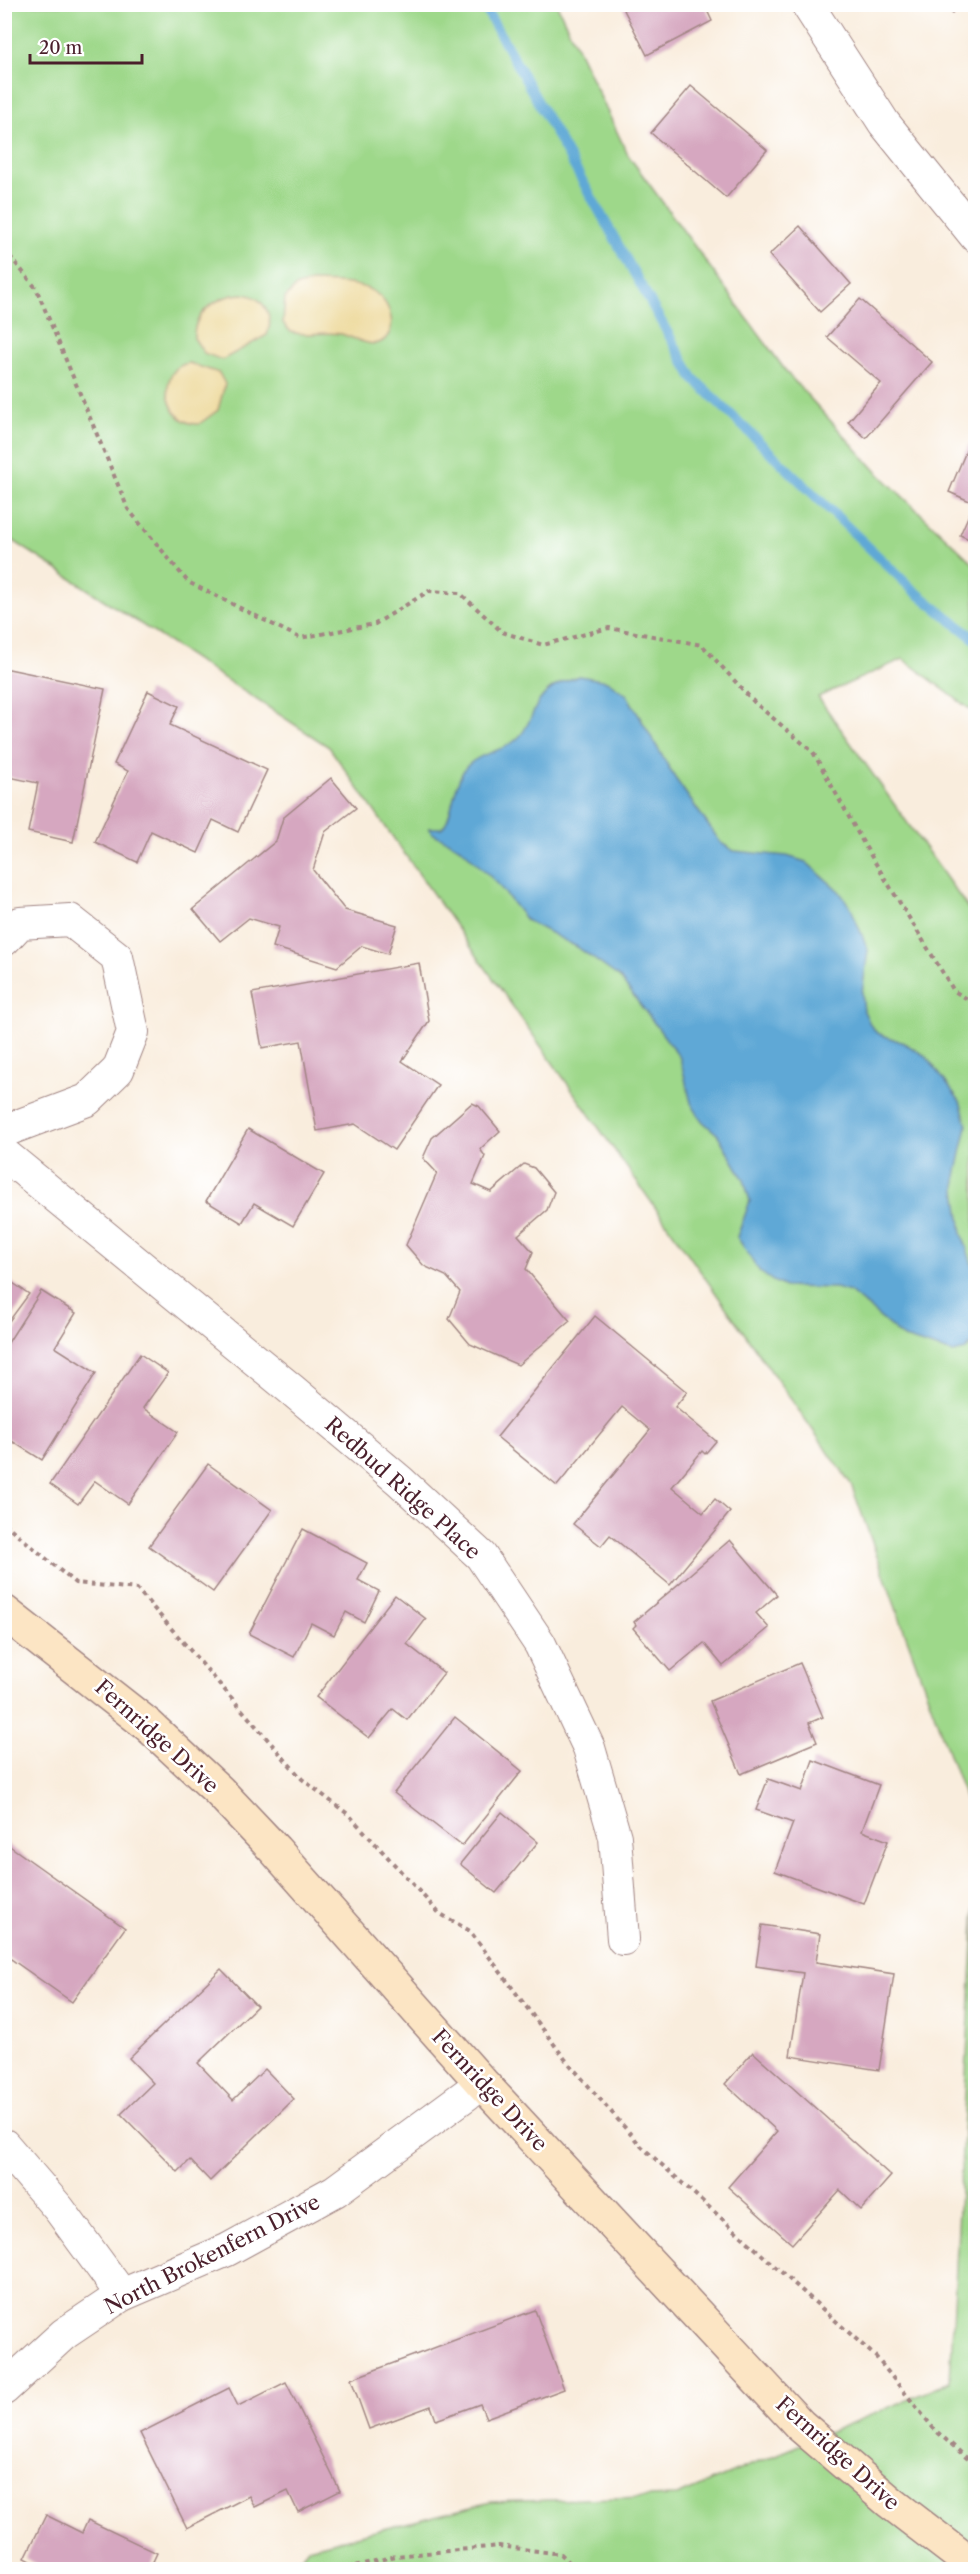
<svg xmlns="http://www.w3.org/2000/svg" width="980" height="2574" font-family="'Libre Caslon Text',serif">
<rect width="100%" height="100%" fill="#fff"/>
<filter id="ink" filterUnits="userSpaceOnUse"><feTurbulence type="fractalNoise" baseFrequency=".0167" numOctaves="2"/><feDisplacementMap in="SourceGraphic" scale="12" xChannelSelector="R" yChannelSelector="G"/><feConvolveMatrix kernelMatrix="1 2 1 2 8 2 1 2 1" color-interpolation-filters="sRGB"/></filter>
<filter id="wash" filterUnits="userSpaceOnUse"><feTurbulence type="fractalNoise" baseFrequency=".008" numOctaves="4" result="noise"/><feDisplacementMap in="SourceGraphic" scale="24" xChannelSelector="R" yChannelSelector="G"/><feGaussianBlur stdDeviation="1.35" result="paint"/><feColorMatrix in="noise" values="0 0 0 0 0 0 0 0 0 0 0 0 0 0 0 0 0 1.4 0 .05"/><feComposite in="paint" operator="in"/></filter>
<g filter="url(#wash)">
<rect width="100%" height="100%" fill="#f9eddd"/>
<!-- green -->
<g fill="#9ed88a" stroke="#747c5a" stroke-width="1.5">
<polygon points="4,5 557,5 628,155 788,374 879,474 975,565 975,713 903,659 818,697 975,918 975,1826 851,1484 329,747 9,538 4,529"/>
<polygon points="975,1901 975,2569 291,2570 308,2548 491,2502 677,2496 950,2382"/>
</g>
<!-- sand -->
<g fill="#eeda9e" stroke="#9c7c64" stroke-width="1.5">
<path d="M311 282C342 283 384 280 391 318 393 326 390 337 381 342 370 348 353 337 341 334 324 331 307 337 291 332L283 323 285 298 297 286Z"/>
<path d="M242 294C263 295 275 317 267 335L222 360 204 353 194 338C193 312 219 295 242 294Z"/>
<path d="M189 363 219 373 225 384 218 410 199 424C166 426 154 369 189 363Z"/>
</g>
<!-- water -->
<path fill="#5ea8d6" stroke="#546480" stroke-width="1.5" d="M579 676 607 681 627 695 675 778 721 843 734 851 787 856 806 862 839 891 851 908 868 950 862 993 864 1011 871 1026 877 1033 904 1043 926 1056 960 1101 964 1114 967 1126 956 1176V1190L962 1233 975 1274V1340L966 1350 953 1353 904 1338 850 1292 835 1288 785 1287 773 1281 760 1272 737 1237 750 1201 744 1180 718 1135 701 1120 691 1103 680 1058 658 1028 619 977 577 947 526 920 497 883 461 848 432 833 429 828H441C452 824 453 781 467 766 482 751 505 752 519 737 529 727 532 711 540 700 549 687 565 681 579 676Z"/>
<g fill="none" stroke-linecap="round" stroke-linejoin="round">
<!-- stream -->
<polyline stroke="#5ea8d6" stroke-width="10" points="483,4 693,378 912,589 976,640"/>
</g>
<g id="blocks">
<!-- building -->
<g fill="#d6a7c0">
<polygon points="621,4 704,4 712,21 647,55"/>
<polygon points="945,4 962,4 952,13"/>
<polygon points="691,86 767,150 726,198 651,133"/>
<polygon points="800,226 851,284 820,312 769,255"/>
<polygon points="860,299 932,362 866,438 848,422 881,383 827,337"/>
<polygon points="969,444 976,447 976,542 960,535 974,503 949,492"/>
<polygon points="4,668 105,689 73,842 28,832 38,783 4,776"/>
<polygon points="148,691 179,706 170,725 267,770 238,832 213,820 198,853 151,831 137,862 95,842 128,771 114,764"/>
<polygon points="331,778 356,808 325,832 313,870 345,910 397,925 388,954 362,946 337,967 273,947 279,927 249,918 220,941 193,909 276,841 283,818"/>
<polygon points="419,963 429,1021 402,1061 438,1085 394,1150 355,1124 317,1131 301,1041 262,1048 252,993"/>
<polygon points="472,1103 479,1106 500,1131 480,1149 485,1156 473,1184 491,1192 524,1164 534,1168 554,1192 547,1210 518,1235 533,1252 526,1269 570,1321 518,1365 470,1344 449,1319 460,1292 446,1276 424,1266 406,1245 437,1173 423,1158 432,1138"/>
<polygon points="248,1129 324,1174 293,1226 254,1203 242,1223 206,1201"/>
<polygon points="4,1277 29,1294 4,1328"/>
<polygon points="41,1291 76,1313 55,1347 96,1373 42,1460 7,1438 4,1441 4,1349"/>
<polygon points="595,1316 687,1392 675,1407 716,1441 705,1454 702,1451 672,1487 703,1513 715,1499 730,1512 670,1585 610,1535 601,1546 573,1524 650,1430 622,1407 557,1486 497,1437"/>
<polygon points="140,1354 168,1373 143,1408 178,1432 128,1504 95,1481 78,1504 50,1484"/>
<polygon points="208,1464 272,1510 213,1592 149,1546"/>
<polygon points="303,1529 367,1563 358,1580 379,1591 364,1622 346,1612 334,1635 311,1623 294,1657 249,1634"/>
<polygon points="730,1540 777,1595 756,1613 769,1628 723,1666 704,1643 670,1671 633,1628 636,1625 634,1622"/>
<polygon points="395,1595 426,1619 407,1644 444,1673 407,1720 393,1709 369,1738 316,1697"/>
<polygon points="800,1663 823,1717 809,1723 817,1742 741,1774 710,1701"/>
<polygon points="455,1717 522,1771 462,1846 394,1793"/>
<polygon points="813,1760 879,1785 862,1831 888,1841 864,1904 775,1871 793,1823 756,1810 768,1779 802,1791"/>
<polygon points="502,1812 538,1842 496,1893 460,1864"/>
<polygon points="4,1842 125,1928 72,2002 4,1954"/>
<polygon points="762,1925 820,1934 816,1962 894,1974 879,2070 790,2056 803,1973 756,1966"/>
<polygon points="221,1969 257,2006 198,2063 233,2100 265,2069 294,2099 210,2181 190,2160 178,2172 121,2114 153,2083 129,2058"/>
<polygon points="753,2052 891,2176 861,2210 840,2190 792,2244 728,2187 777,2131 725,2084"/>
<polygon points="535,2310 564,2389 486,2418 480,2404 436,2420 431,2406 369,2429 351,2379"/>
<polygon points="286,2382 340,2491 298,2512 288,2491 255,2507 249,2496 187,2528 140,2433 229,2388 238,2406"/>
<polygon points="46,2515 82,2533 88,2520 157,2553 149,2570 48,2570 25,2558"/>
</g>
</g>
</g>
<g filter="url(#ink)">
<use href="#blocks" fill-opacity="0" stroke="#a28684" stroke-width="1.5"/>
<g fill="none" stroke-linecap="round" stroke-linejoin="round">
<!-- street casing -->
<g stroke="#a28684" stroke-width="34">
<g id="street">
<polyline points="807,4 884,123 976,237"/>
<polyline points="4,940 20,923 70,920 117,957 133,1032 118,1070 87,1100 4,1131"/>
<polyline points="4,1154 292,1390 400,1481 481,1556 540,1644 589,1748 615,1837 623,1939"/>
<polyline points="4,2145 59,2209 122,2295"/>
<polyline points="4,2389 64,2334 122,2295 227,2250 335,2191 482,2083"/>
</g>
</g>
<!-- secondary casing -->
<g stroke="#a28684" stroke-width="36">
<polyline id="secondary" points="4,1612 148,1725 219,1791 275,1850 482,2083 800,2425 890,2502 976,2568"/>
</g>
<!-- path -->
<g stroke="#a28684" stroke-width="4" stroke-dasharray="4.5 4.5" stroke-linecap="butt">
<polyline points="4,249 36,288 128,509 188,582 300,638 375,624 429,591 460,593 502,632 543,645 609,628 702,645 754,702 813,752 865,846 954,991 976,1004"/>
<polyline points="4,1523 75,1583 137,1589 302,1779 349,1815 439,1913 470,1931 565,2059 641,2146 876,2357 935,2430 976,2466"/>
<polyline points="338,2570 396,2556 499,2546 561,2554 577,2570"/>
</g>
<!-- street -->
<use href="#street" stroke="#fff" stroke-width="32"/>
<!-- secondary -->
<use href="#secondary" stroke="#fce5c4" stroke-width="33"/>
</g>
</g>
<g text-anchor="middle" dominant-baseline="central" stroke-width="5" stroke-linejoin="round" paint-order="stroke">
<!-- street labels -->
<g font-size="21" fill="#4a1f2b" stroke="#fff">
<text transform="translate(403 1488) rotate(42)">Redbud Ridge Place</text>
<text transform="translate(157 1736) rotate(42)">Fernridge Drive</text>
<text transform="translate(490 2090) rotate(47)">Fernridge Drive</text>
<text transform="translate(212 2254) rotate(-27)">North Brokenfern Drive</text>
<text transform="translate(838 2453) rotate(42)">Fernridge Drive</text>
</g>
</g>
<!-- margin -->
<rect width="980" height="2574" fill="none" stroke="#fff" stroke-width="24"/>
<!-- scale -->
<path d="M30 54v9h112v-9" fill="none" stroke="#4a1f2b" stroke-width="3"/>
<text x="39" y="54" font-size="18" fill="#4a1f2b" stroke="#ffffff" stroke-width="4.5" paint-order="stroke">20 m</text>
</svg>
